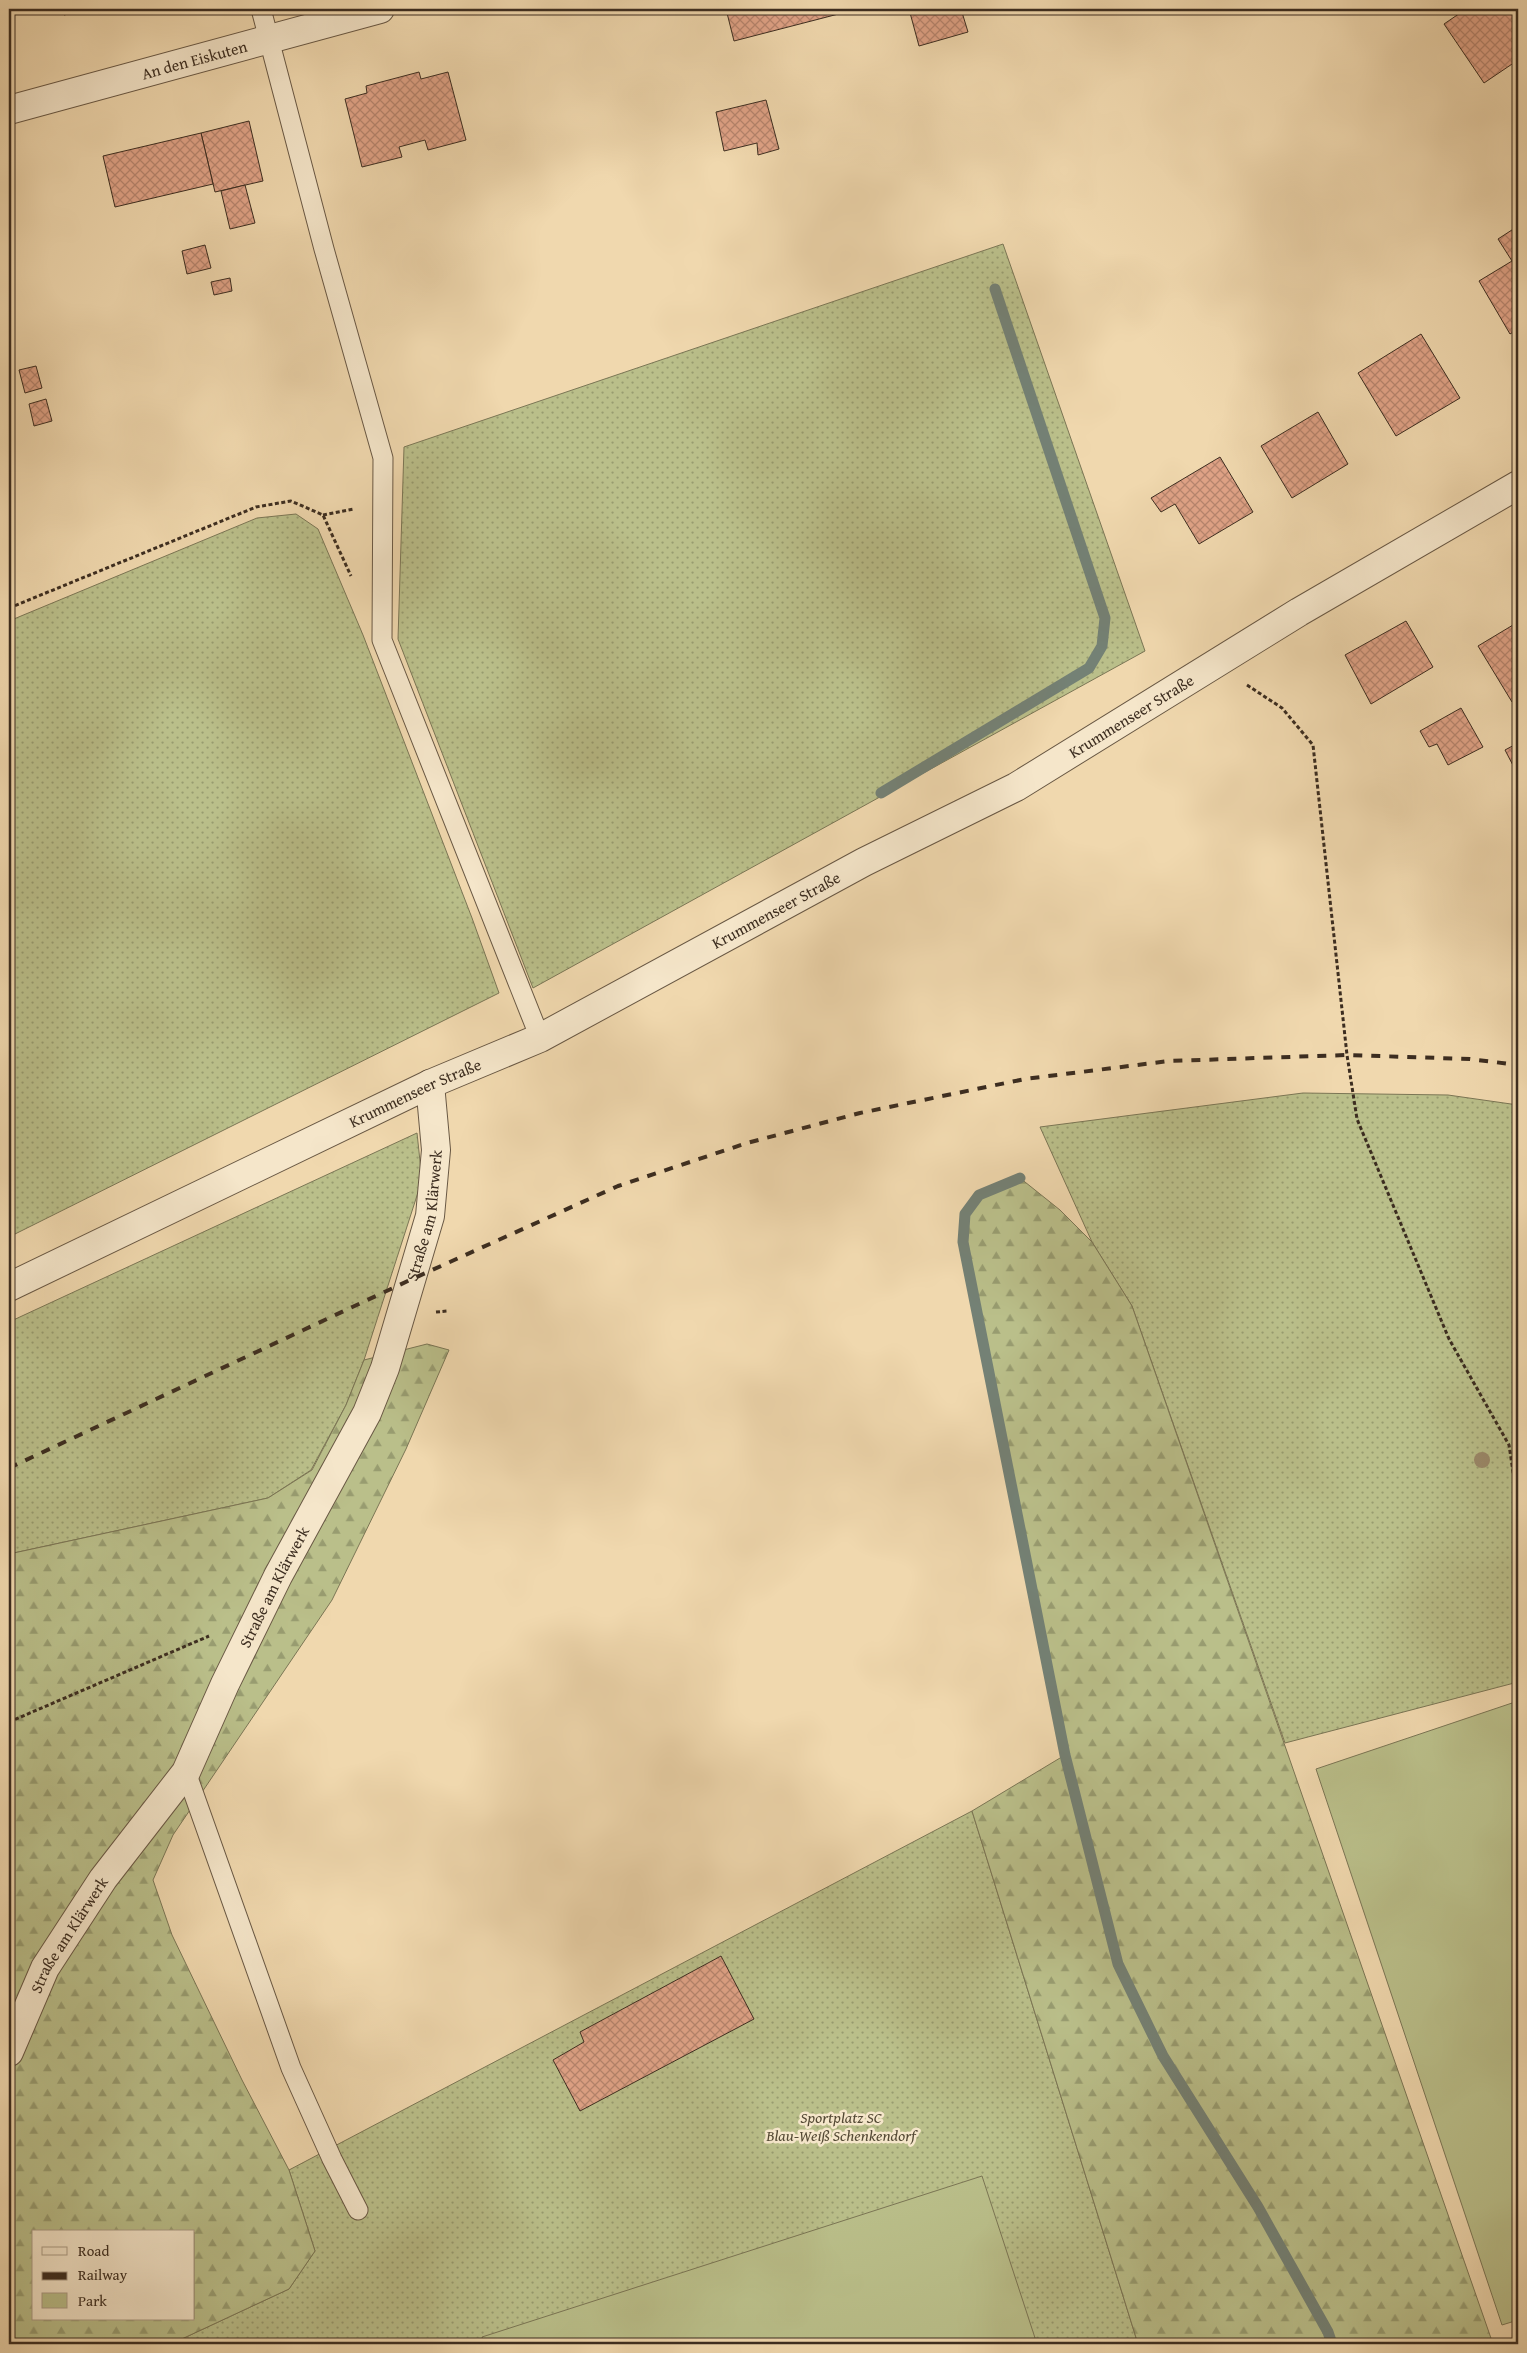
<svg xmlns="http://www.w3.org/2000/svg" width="1527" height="2353" font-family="'Gentium Book Plus',serif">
<defs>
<pattern id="green-dots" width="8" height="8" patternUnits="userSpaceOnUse" patternTransform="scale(1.25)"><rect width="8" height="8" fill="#babf8a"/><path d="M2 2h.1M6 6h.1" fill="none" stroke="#989c70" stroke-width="1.8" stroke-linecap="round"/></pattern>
<pattern id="forest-firs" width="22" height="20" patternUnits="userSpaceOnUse" patternTransform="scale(1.25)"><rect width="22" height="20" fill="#babf8a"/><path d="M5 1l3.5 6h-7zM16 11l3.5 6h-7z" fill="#989c70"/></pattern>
<pattern id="building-cross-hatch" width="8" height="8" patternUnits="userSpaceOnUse" patternTransform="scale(1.25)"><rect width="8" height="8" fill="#e0a387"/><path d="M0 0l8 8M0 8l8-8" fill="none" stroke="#b7856e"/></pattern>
</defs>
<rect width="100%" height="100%" fill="#f0d8ae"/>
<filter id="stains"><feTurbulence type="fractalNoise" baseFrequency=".004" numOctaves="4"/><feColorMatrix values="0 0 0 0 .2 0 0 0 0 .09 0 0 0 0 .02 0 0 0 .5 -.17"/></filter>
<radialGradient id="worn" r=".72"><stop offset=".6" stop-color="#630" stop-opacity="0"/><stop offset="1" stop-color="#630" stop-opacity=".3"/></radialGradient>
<!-- green -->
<g fill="url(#green-dots)" stroke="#7b7655">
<polygon points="1003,244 1145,651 533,988 398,639 404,447"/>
<polygon points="296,514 318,529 363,635 472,918 499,993 9,1237 9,621 257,518"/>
<polygon points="1303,1093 1448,1095 1518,1105 1518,1682 1285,1743 1132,1306 1092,1242 1040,1127"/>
<polygon points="417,1133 422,1180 364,1360 346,1405 311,1470 268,1498 9,1554 9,1322"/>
<polygon points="972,1811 1138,2344 171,2344 289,2289 315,2251 289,2170"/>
</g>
<!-- forest -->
<g fill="url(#forest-firs)" stroke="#7b7655" fill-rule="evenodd">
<polygon points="1020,1178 1060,1210 1092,1242 1132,1306 1493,2344 1138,2344 972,1811 1065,1755 963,1242 965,1214 979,1195"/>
<path d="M427 1344 449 1350 406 1449 332 1600 173 1835 153 1880 172 1935 242 2080 289 2170 315 2251 289 2289 171 2344H9V1554L268 1498 312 1470 346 1405 364 1360ZM34 2232H194V2319H34Z"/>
</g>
<!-- pitch -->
<g fill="#babf8a" stroke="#7b7655">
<polygon points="1518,1701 1518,2320 1502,2325 1316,1769"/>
<polygon points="982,2176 1037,2344 485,2344 482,2337"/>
</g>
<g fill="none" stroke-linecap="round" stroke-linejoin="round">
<!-- stream -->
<g stroke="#748175" stroke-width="11">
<polyline points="881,793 1089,668 1102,646 1105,618 995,289"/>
<polyline points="1020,1178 979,1195 965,1214 963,1242 1065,1755 1118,1964 1163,2056 1258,2207 1328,2332 1332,2344"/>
</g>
</g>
<!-- building -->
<g fill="url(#building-cross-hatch)" stroke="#3c2d20">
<polygon points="63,9 88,9 64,15"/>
<polygon points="726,9 850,9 850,11 734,41"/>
<polygon points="909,9 961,9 968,32 919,46"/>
<polygon points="1466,9 1518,9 1518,60 1484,83 1444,24"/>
<polygon points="419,72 421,79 448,72 466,140 428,150 425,140 399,147 402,157 362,167 345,99 367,93 366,86"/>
<polygon points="766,100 779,149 758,155 757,143 724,151 716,112"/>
<polygon points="249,121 263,181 215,192 201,133"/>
<polygon points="201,133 213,184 115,207 103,156"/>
<polygon points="245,185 255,223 230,229 221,191"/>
<polygon points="1518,226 1518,329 1510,334 1479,281 1512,261 1498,239"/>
<polygon points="205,245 211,268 187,274 182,251"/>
<polygon points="230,278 232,291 214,295 211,282"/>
<polygon points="1421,334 1460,398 1396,436 1358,373"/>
<polygon points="36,366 42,388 25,393 19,370"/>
<polygon points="46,399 52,421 34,426 29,404"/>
<polygon points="1318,412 1348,464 1292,498 1261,446"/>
<polygon points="1220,457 1253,512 1199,544 1175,504 1161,512 1151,498"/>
<polygon points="1406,621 1433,667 1371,704 1345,655"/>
<polygon points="1518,622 1518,698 1512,702 1478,646"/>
<polygon points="1461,708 1483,747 1448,765 1437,744 1429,747 1420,731"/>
<polygon points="1518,743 1518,775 1505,750"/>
<polygon points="721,1956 754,2019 580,2111 553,2060 584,2042 580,2032"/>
</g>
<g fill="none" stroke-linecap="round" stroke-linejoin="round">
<!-- service casing -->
<g stroke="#695844" stroke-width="21">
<g id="service">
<polyline points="261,9 324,249 383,458 382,640 540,1038"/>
<polyline points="186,1772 291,2068 332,2159 358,2210"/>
</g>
</g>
<!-- minor casing -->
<g stroke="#695844" stroke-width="30">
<g id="minor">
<path id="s1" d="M9 110 380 9"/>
<path id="s2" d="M9 1287 430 1084 540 1038 864 862 1016 787 1299 612 1518 485"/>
<path id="s3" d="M9 2052 45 1968 103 1879 186 1772 225 1684 278 1576 367 1413 385 1368 430 1216 436 1150 430 1084"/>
</g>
</g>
<!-- path -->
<g stroke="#3c2d20" stroke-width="3" stroke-dasharray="4 2.5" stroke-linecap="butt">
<polyline points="323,515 354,509"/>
<polyline points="9,608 256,507 291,501 323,515 351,576"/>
<polyline points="1247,685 1282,708 1313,745 1347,1055 1357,1119 1449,1339 1509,1445 1518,1505"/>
<polyline points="436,1312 447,1311"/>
<polyline points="9,1722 209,1636"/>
</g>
<!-- service -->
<use href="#service" stroke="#f5e6ca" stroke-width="19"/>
<!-- minor -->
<use href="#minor" stroke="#f5e6ca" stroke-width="28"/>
<!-- rail -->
<polyline stroke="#3c2d20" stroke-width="4" stroke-dasharray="9 9" stroke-linecap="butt" points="9,1468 410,1280 618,1186 747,1143 860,1113 1025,1079 1169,1061 1347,1055 1470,1059 1518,1065"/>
</g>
<!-- trees -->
<circle fill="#9b8a6b" cx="1482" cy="1460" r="8"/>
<g text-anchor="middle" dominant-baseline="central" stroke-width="5" stroke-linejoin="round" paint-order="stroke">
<!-- street labels -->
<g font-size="16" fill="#3c2d20" stroke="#f5e6ca">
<text stroke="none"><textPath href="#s1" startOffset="192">An den Eiskuten</textPath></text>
<text stroke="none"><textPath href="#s2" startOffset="1260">Krummenseer Straße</textPath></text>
<text stroke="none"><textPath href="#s2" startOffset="855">Krummenseer Straße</textPath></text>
<text stroke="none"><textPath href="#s2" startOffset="450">Krummenseer Straße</textPath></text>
<text stroke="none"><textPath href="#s3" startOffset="942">Straße am Klärwerk</textPath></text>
<text stroke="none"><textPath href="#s3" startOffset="538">Straße am Klärwerk</textPath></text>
<text stroke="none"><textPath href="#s3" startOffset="132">Straße am Klärwerk</textPath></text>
</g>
<!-- park labels -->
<g font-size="16" font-style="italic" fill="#554a35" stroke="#f5e6ca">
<text x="841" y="2117">Sportplatz SC<tspan x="841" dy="18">Blau-Weiß Schenkendorf</tspan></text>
</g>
</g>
<!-- margin -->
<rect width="1527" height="2353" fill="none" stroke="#f0d8ae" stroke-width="30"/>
<rect x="10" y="10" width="1507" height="2333" fill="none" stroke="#3c2d20" stroke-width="2.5"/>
<rect x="15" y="15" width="1497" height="2323" fill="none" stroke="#3c2d20"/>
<!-- legend -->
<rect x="32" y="2230" width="162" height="90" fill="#f5e6ca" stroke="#ab9c86"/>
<rect x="42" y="2247" width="25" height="8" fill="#f5e6ca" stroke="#ab9c86"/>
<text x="78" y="2256" font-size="15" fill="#3c2d20">Road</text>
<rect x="42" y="2272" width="25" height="8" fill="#3c2d20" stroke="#ab9c86"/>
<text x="78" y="2280" font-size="15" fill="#3c2d20">Railway</text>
<rect x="42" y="2293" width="25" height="15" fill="#babf8a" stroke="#ab9c86"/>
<text x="78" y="2306" font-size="15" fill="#3c2d20">Park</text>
<rect width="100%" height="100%" filter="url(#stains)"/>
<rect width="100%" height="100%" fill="url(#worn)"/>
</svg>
